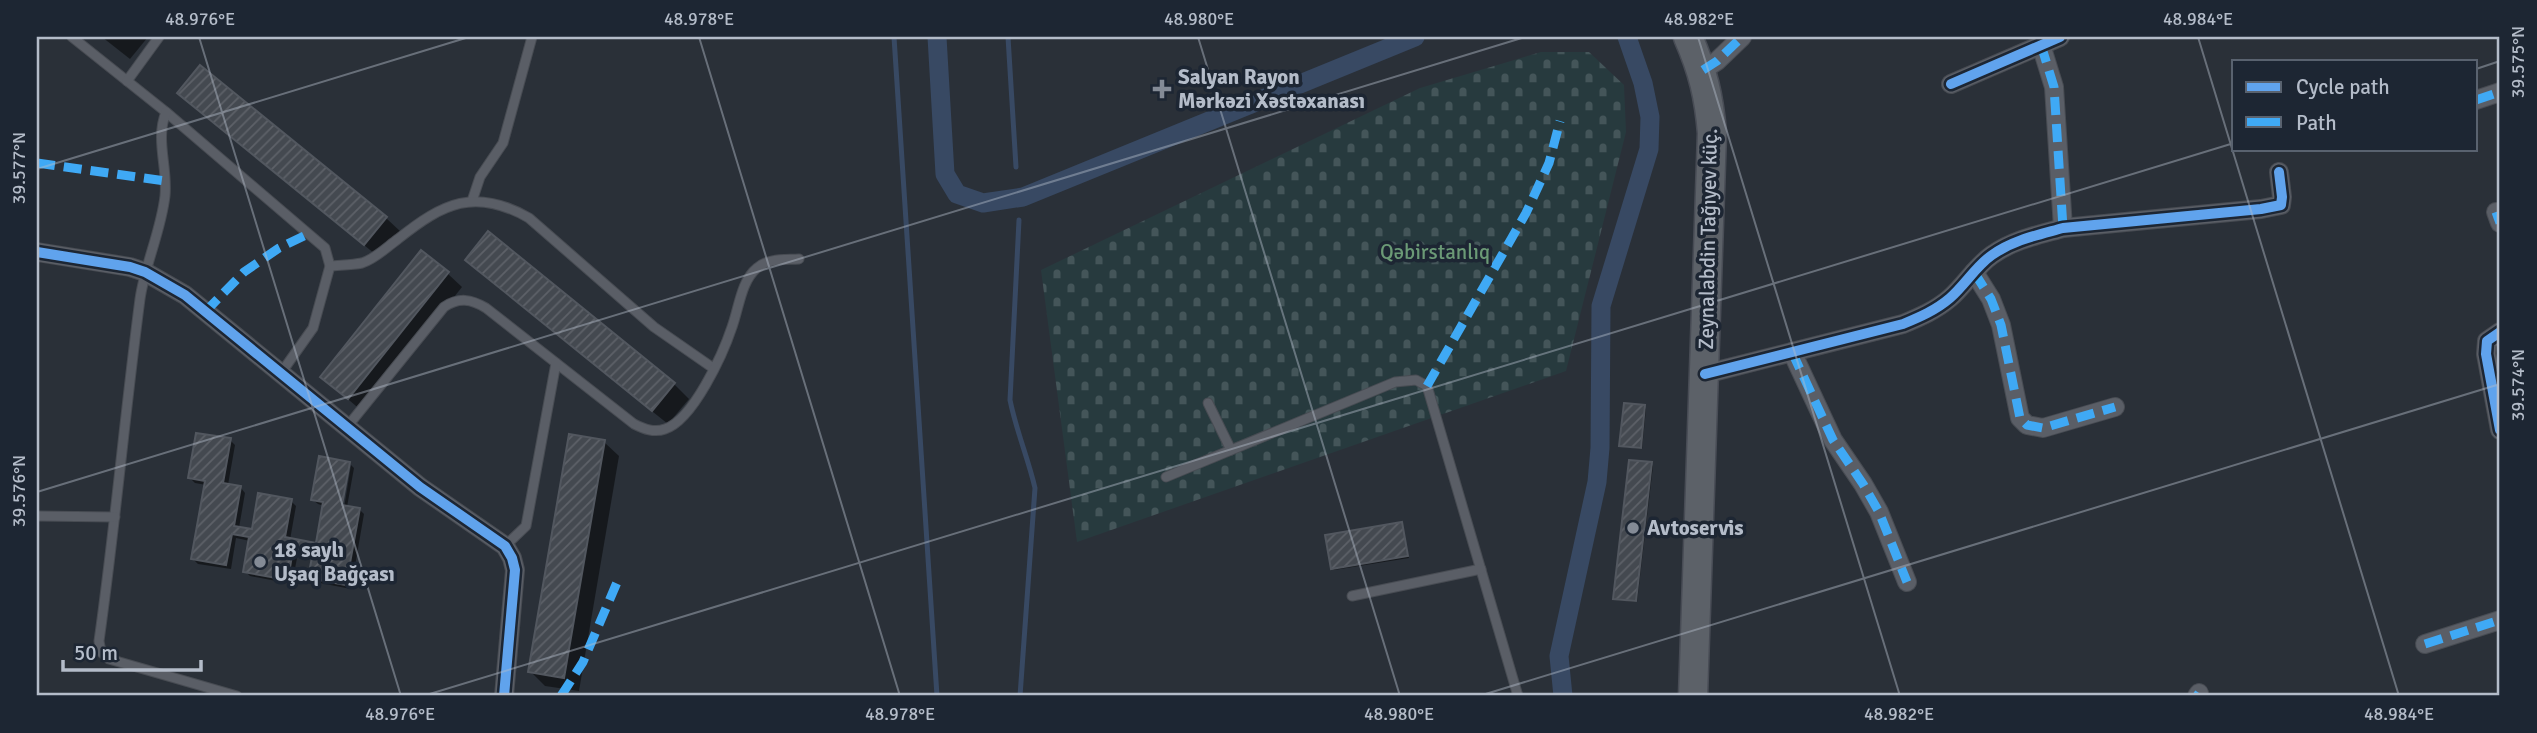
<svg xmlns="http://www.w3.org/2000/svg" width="2537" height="733" font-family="Signika,sans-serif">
<defs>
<pattern id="cemetery-stones" width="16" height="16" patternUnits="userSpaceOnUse" patternTransform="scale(1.75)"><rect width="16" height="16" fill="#273a3e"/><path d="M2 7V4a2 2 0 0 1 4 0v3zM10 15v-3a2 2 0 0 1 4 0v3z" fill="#445559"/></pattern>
<pattern id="building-hatch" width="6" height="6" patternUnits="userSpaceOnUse" patternTransform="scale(1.75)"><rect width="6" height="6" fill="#444950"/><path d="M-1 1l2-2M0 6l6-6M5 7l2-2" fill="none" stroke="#5d6168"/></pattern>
</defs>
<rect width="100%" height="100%" fill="#2a3038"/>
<!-- cemetery -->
<polygon fill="url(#cemetery-stones)" points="1541,52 1589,52 1624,85 1626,132 1566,371 1077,542 1041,270 1420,88"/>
<!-- shadow -->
<g fill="#0007">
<polygon points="102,37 148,37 130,59"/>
<polygon points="179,93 386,218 401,232 380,258 193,107"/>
<polygon points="488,234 674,384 689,399 668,424 481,274 467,259"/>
<polygon points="447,273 462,287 363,412 322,377"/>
<polygon points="1644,407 1646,409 1642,449 1623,447 1621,445"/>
<polygon points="198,435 230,440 235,445 228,485 241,488 245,493 239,528 253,531 260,495 291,501 296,506 290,540 317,545 324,506 318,504 313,500 320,458 350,465 347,465 339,513 343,514 351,465 354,468 347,507 359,509 364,514 351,589 315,582 310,578 314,556 298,553 292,584 250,576 245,571 250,541 236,538 231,569 198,564 193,559 206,485 195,483 190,478"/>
<polygon points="604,442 619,456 579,691 545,686 530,671"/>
<polygon points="1651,464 1653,466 1637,602 1617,600 1615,598"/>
<polygon points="1401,524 1409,558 1334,570 1332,568"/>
</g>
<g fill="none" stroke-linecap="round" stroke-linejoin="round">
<!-- stream -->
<g stroke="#384963" stroke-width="5">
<polyline points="894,37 937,696"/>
<polyline points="1008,37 1016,167"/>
<path d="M1019 220 1010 400C1016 430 1028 458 1035 488L1020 696"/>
</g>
<!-- canal -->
<g stroke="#384963" stroke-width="19">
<polyline points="937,37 945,174 957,194 983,203 1023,197 1415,37"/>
<polyline points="1563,696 1559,656 1597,482 1600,448 1601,306 1649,149 1650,117 1643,83 1627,37"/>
</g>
</g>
<!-- building -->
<g fill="url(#building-hatch)" stroke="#52575f" stroke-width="2">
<polygon points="200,65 387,217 364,245 177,93"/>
<polygon points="488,231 675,383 652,411 465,260"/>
<polygon points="421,250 449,272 348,399 320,377"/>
<polygon points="1624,403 1645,405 1641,448 1619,446"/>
<polygon points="196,433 231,438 223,483 241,486 234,526 252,529 258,493 292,499 285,537 316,543 323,502 311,500 319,456 350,462 342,505 360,508 346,585 308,578 313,552 293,549 288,580 243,572 249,537 232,534 226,565 191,559 205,481 188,478"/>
<polygon points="569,434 605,440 564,678 528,672"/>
<polygon points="1629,460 1652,462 1636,601 1613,599"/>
<polygon points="1402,522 1408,556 1331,569 1325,535"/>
</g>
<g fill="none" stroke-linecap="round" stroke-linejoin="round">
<!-- service casing -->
<g stroke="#484c53" stroke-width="11">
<g id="service">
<polyline points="72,37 166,112 325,248 330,266 313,328 281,373"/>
<polyline points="127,81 159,37"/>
<path d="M166 112C155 140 168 167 165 196 161 231 145 264 140 299 125 413 115 528 99 641L101 652 109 659 237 696"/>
<polyline points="472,201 480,177 503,143 532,37"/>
<path d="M330 266C340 265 352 265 362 263 375 259 387 247 398 239 443 203 475 187 529 218L654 327 713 368"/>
<polyline points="1208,403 1231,450"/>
<path d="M347 427 444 307C459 297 471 299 486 308L634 424C644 429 654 433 665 429 693 420 723 354 732 327 739 308 741 281 757 268 768 258 785 260 799 259"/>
<polyline points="1166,477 1395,382 1416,380 1427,386 1518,696"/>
<polyline points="37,516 115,517"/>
<polyline points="505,546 526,526 556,363"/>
<polyline points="1352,596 1481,569"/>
</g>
</g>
<!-- minor casing -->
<g stroke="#484c53" stroke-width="20">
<g id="minor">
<polyline points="2041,45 2054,87 2063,228"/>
<polyline points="1703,70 1717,61 1742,37"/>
<polyline points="1951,84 2060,37"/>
<polyline points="2476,100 2500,92"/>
<polyline points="2496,212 2500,223"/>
<polyline points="37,252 130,267 145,272 185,295 420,487 505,546 512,558 515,570 504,696"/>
<polyline points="1974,272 1991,299 2001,325 2020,418 2027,425 2043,428 2115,407"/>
<polyline points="2500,332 2487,341 2486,354 2500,430"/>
<polyline points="1792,352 1833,440 1863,484 1879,512 1907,582"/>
<path d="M1705 374 1903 324C1920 317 1936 310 1950 298 1965 285 1976 266 1992 255 2013 240 2038 235 2063 228L2261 209 2281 205 2282 197 2279 172"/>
<polyline points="2425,644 2500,620"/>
<polyline points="2197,696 2199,693"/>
</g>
</g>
<!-- primary casing -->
<g stroke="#484c55" stroke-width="31">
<path id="primary" d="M1688 37C1703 71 1709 97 1712 133L1693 696"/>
</g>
<!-- service -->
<use href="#service" stroke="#5a5e66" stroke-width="9"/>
<!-- minor -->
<use href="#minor" stroke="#5a5e66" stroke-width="18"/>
<!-- primary -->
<use href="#primary" stroke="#5c6168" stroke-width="28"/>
<!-- quiet -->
<g stroke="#3fa9f5" stroke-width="9" stroke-dasharray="18 9" stroke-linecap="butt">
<polyline points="2041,45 2054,87 2063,228"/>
<polyline points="1703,70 1717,61 1742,37"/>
<polyline points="2476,100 2500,92"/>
<polyline points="37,163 165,181"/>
<polyline points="2496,212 2500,223"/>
<polyline points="1974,272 1991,299 2001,325 2020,418 2027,425 2043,428 2115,407"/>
<polyline points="205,312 244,272 279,248 310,233"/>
<polyline points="1792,352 1833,440 1863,484 1879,512 1907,582"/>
<polyline points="1427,386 1526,213 1549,163 1560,121"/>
<polyline points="2425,644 2500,620"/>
<polyline points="561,696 583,662 618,580"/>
<polyline points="2197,696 2199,693"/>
</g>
<!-- cycleway casing -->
<g stroke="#1d2633" stroke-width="15">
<g id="cycleway">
<polyline points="1951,84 2060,37"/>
<polyline points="37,252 130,267 145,272 185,295 420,487 505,546 512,558 515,570 504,696"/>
<polyline points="2500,332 2487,341 2486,354 2500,430"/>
<path d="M1705 374 1903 324C1920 317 1936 310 1950 298 1965 285 1976 266 1992 255 2013 240 2038 235 2063 228L2261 209 2281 205 2282 197 2279 172"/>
</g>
</g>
<!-- cycleway -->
<use href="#cycleway" stroke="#60a3ed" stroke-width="10"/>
</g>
<!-- ticks -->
<path fill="none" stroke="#b4bcc9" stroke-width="2" stroke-opacity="0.45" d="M199 37 401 696M699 37 900 696M1198 37 1400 696M1698 37 1900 696M2198 37 2399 696M2476 69 2500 61M37 169 469 37M37 492 1525 37M423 696 2234 143M1479 696 2500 384"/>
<!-- markers -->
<g fill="#848b96" stroke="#1d2633" stroke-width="2.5">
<path d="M1158.5 78.5h7v7h7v7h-7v7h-7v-7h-7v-7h7z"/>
<circle cx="1633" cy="528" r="7"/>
<circle cx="260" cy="562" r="7"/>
</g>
<g text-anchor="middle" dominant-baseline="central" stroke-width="7" stroke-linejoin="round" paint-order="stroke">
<!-- poi labels -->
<g font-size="21" font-weight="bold" fill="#b4bcc9" stroke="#1d2633" text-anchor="start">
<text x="1178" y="77">Salyan Rayon<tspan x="1178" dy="24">Mərkəzi Xəstəxanası</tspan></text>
<text x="1647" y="528">Avtoservis</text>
<text x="274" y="550">18 saylı<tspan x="274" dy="24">Uşaq Bağçası</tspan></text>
</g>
<!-- street labels -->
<g font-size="21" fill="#b4bcc9" stroke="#1d2633">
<text transform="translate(1708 239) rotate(-89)">Zeynalabdin Tağıyev küç.</text>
</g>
<!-- park labels -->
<g font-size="21" fill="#6b9a76" stroke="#1d2633">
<text x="1435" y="252">Qəbirstanlıq</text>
</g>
</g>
<!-- border -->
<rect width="2537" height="733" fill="none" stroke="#1d2633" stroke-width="77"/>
<!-- legend -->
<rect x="2232" y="60" width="245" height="91" fill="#1d2633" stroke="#59626f" stroke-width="2"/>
<rect x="2246" y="82" width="35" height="10" fill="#60a3ed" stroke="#59626f" stroke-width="2"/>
<text x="2296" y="94" font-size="21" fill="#b4bcc9">Cycle path</text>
<rect x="2246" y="117" width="35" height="10" fill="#3fa9f5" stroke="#59626f" stroke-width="2"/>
<text x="2296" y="130" font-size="21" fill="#b4bcc9">Path</text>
<!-- scale -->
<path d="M63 660v10h138v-10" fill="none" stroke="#b4bcc9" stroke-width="3.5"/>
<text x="74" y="660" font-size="21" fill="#b4bcc9" stroke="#1d2633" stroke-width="5" paint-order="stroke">50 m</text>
<rect x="38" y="38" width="2460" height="656" fill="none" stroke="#b4bcc9" stroke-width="2.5"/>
<g font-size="18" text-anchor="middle" fill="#b4bcc9">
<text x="200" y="25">48.976°E</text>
<text x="699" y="25">48.978°E</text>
<text x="1199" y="25">48.980°E</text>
<text x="1699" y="25">48.982°E</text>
<text x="2198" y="25">48.984°E</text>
<text transform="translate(2518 62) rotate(-90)" y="6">39.575°N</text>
<text transform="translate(19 168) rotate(-90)" y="6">39.577°N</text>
<text transform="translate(2518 385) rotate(-90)" y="6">39.574°N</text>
<text transform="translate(19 491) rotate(-90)" y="6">39.576°N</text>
<text x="400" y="720">48.976°E</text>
<text x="900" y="720">48.978°E</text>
<text x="1399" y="720">48.980°E</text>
<text x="1899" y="720">48.982°E</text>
<text x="2399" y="720">48.984°E</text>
</g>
</svg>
